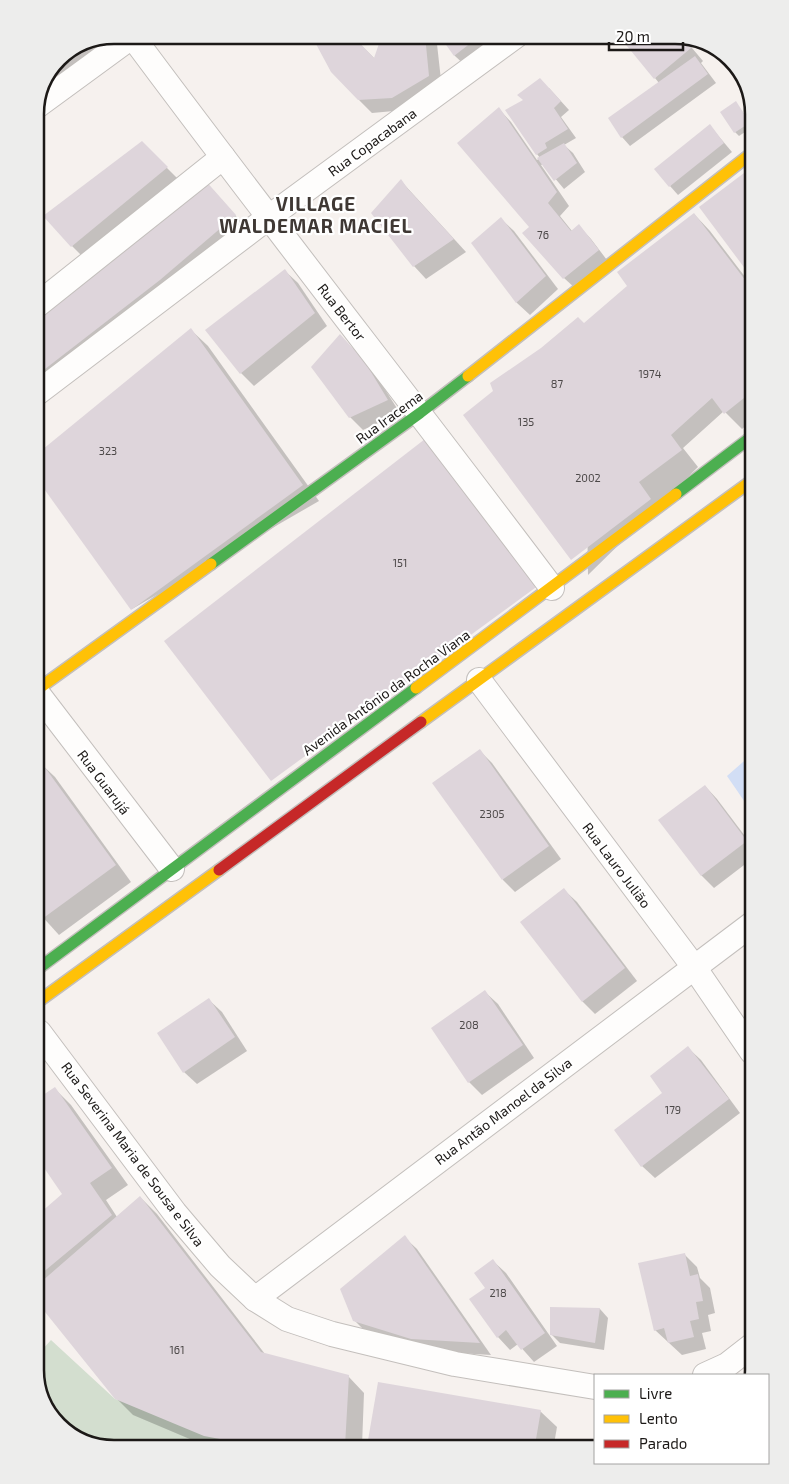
<svg xmlns="http://www.w3.org/2000/svg" width="789" height="1484" font-family="'Exo 2',sans-serif">
<rect width="100%" height="100%" fill="#f6f1ee"/>
<!-- green -->
<polygon fill="#d3decf" points="51,1340 115,1399 340,1447 109,1449 70,1436 41,1401 41,1351"/>
<!-- water -->
<polygon fill="#d2def5" points="751,755 751,811 727,776"/>
<!-- shadow -->
<g fill="#0003">
<polygon points="260,35 283,35 268,44"/>
<polygon points="324,35 351,35 375,59 384,35 436,35 442,89 405,110 372,113 359,100 328,39"/>
<polygon points="441,35 505,35 468,68 455,56"/>
<polygon points="681,35 703,61 701,63 716,83 630,146 622,137 659,83 655,78"/>
<polygon points="94,43 100,54 45,88 58,58"/>
<polygon points="549,88 569,110 561,117 576,138 564,145 573,153 585,172 564,189 543,164 541,165 569,206 560,216 572,231 579,226 591,239 610,264 577,290 564,278 530,227 499,109 511,122 537,160 540,158 537,154"/>
<polygon points="739,107 748,120 748,130 739,136 735,132"/>
<polygon points="710,126 732,152 678,195 670,186"/>
<polygon points="142,143 180,181 84,258 72,246"/>
<polygon points="204,180 251,233 36,384 36,316"/>
<polygon points="401,181 466,252 426,279 414,266"/>
<polygon points="694,214 710,231 749,282 749,423 742,429 724,411 683,448 698,467 588,575 584,324 629,287"/>
<polygon points="501,219 514,231 558,289 530,315 517,303 473,244"/>
<polygon points="285,271 298,283 327,326 254,386 241,373 207,330"/>
<polygon points="191,330 208,346 319,501 132,609 37,477 37,456"/>
<polygon points="353,349 377,377 400,413 363,430 350,417"/>
<polygon points="479,750 492,763 561,859 515,892 503,880"/>
<polygon points="38,761 55,777 131,882 59,935 39,913"/>
<polygon points="705,786 717,799 751,844 752,859 714,888 701,875"/>
<polygon points="564,890 577,902 637,981 595,1014 582,1001"/>
<polygon points="485,992 498,1004 534,1058 482,1095 469,1082"/>
<polygon points="209,1000 222,1012 247,1051 197,1084 184,1072"/>
<polygon points="688,1048 701,1060 740,1113 655,1178 642,1166"/>
<polygon points="55,1089 71,1105 128,1185 106,1200 117,1217 140,1197 157,1214 265,1354 348,1376 364,1393 362,1446 211,1448 133,1415 116,1398 41,1305 40,1215 64,1194 40,1160 40,1099"/>
<polygon points="404,1237 417,1249 491,1355 425,1351 367,1333 354,1320"/>
<polygon points="684,1254 697,1267 700,1278 710,1288 715,1313 708,1315 711,1331 702,1333 706,1349 682,1355 655,1330"/>
<polygon points="493,1261 506,1273 557,1346 534,1362 518,1344 510,1350 498,1337 487,1288"/>
<polygon points="551,1308 600,1309 608,1318 604,1350 560,1343 552,1335"/>
<polygon points="379,1384 540,1411 557,1427 554,1444 368,1446"/>
</g>
<!-- building -->
<g fill="#ded5db">
<polygon points="331,35 352,35 374,58 382,35 425,35 429,76 392,98 358,100 331,72 316,44"/>
<polygon points="439,35 481,35 454,56"/>
<polygon points="618,35 681,35 691,48 654,79"/>
<polygon points="73,52 54,68 58,58"/>
<polygon points="695,56 708,74 621,138 608,118"/>
<polygon points="540,78 561,101 554,108 568,129 545,143 547,148 536,155 505,110 523,100 517,95"/>
<polygon points="736,101 748,120 748,124 734,133 720,112"/>
<polygon points="499,107 557,192 548,203 571,231 579,224 599,250 563,279 522,233 529,227 457,143"/>
<polygon points="710,124 724,143 669,187 654,169"/>
<polygon points="142,141 168,167 71,247 43,216"/>
<polygon points="564,143 577,163 554,181 537,158"/>
<polygon points="748,170 749,274 699,207"/>
<polygon points="204,179 236,215 160,280 36,376 36,314"/>
<polygon points="401,179 408,189 454,239 413,267 371,213"/>
<polygon points="694,213 749,285 749,394 724,414 712,398 671,435 682,450 639,482 651,499 571,560 463,415 493,391 490,383 541,348 578,317 584,323 627,286 617,272"/>
<polygon points="501,217 546,276 516,303 471,243"/>
<polygon points="285,269 315,313 240,374 205,330"/>
<polygon points="191,328 303,485 131,610 37,479 37,454"/>
<polygon points="340,334 365,362 388,400 349,418 311,367"/>
<polygon points="425,439 539,585 271,781 164,641"/>
<polygon points="480,749 549,846 502,880 432,783"/>
<polygon points="38,758 116,865 42,919 39,915"/>
<polygon points="705,785 747,841 701,876 658,820"/>
<polygon points="564,888 625,968 582,1002 520,922"/>
<polygon points="485,990 523,1045 468,1083 431,1028"/>
<polygon points="209,998 235,1037 183,1073 157,1033"/>
<polygon points="688,1046 729,1099 641,1167 614,1130 662,1093 650,1076"/>
<polygon points="55,1087 112,1168 90,1183 112,1215 41,1274 40,1213 62,1194 40,1162 40,1097"/>
<polygon points="140,1196 261,1352 349,1375 345,1446 262,1447 204,1436 115,1399 41,1307 41,1282"/>
<polygon points="405,1235 480,1343 411,1339 353,1321 340,1289"/>
<polygon points="685,1253 690,1276 698,1274 703,1301 696,1302 699,1319 690,1321 694,1337 668,1343 664,1328 654,1331 638,1263"/>
<polygon points="493,1259 545,1333 521,1350 506,1330 497,1338 469,1299 485,1288 474,1273"/>
<polygon points="550,1307 600,1308 595,1343 550,1335"/>
<polygon points="378,1382 541,1410 535,1445 367,1446"/>
</g>
<g fill="none" stroke-linecap="round" stroke-linejoin="round">
<!-- street casing -->
<g stroke="#c3bfbc" stroke-width="26">
<g id="street">
<path d="M132 36C270 222 413 403 552 588"/>
<polyline points="37,106 134,35"/>
<polyline points="36,306 223,157"/>
<polyline points="36,394 269,217 517,35"/>
<polyline points="479,680 694,967 752,1052"/>
<polyline points="38,694 172,869"/>
<polyline points="39,1032 175,1213 220,1266 255,1299 287,1319 332,1334 455,1364 595,1387"/>
<polyline points="255,1299 752,924"/>
<polyline points="705,1375 727,1365 754,1344"/>
</g>
</g>
<!-- fast casing -->
<g stroke="#c3bfbc" stroke-width="14">
<g id="fast">
<polyline points="676,494 750,438"/>
<polyline points="211,564 420,413 468,376"/>
<polyline points="39,968 416,688"/>
</g>
</g>
<!-- slow casing -->
<g stroke="#c3bfbc" stroke-width="14">
<g id="slow">
<polyline points="468,376 748,156"/>
<polyline points="416,688 676,494"/>
<polyline points="38,689 211,564"/>
<polyline points="421,722 750,482"/>
<polyline points="39,1001 219,870"/>
</g>
</g>
<!-- jam casing -->
<g stroke="#c3bfbc" stroke-width="14">
<polyline id="jam" points="219,870 421,722"/>
</g>
<!-- street -->
<use href="#street" stroke="#fefdfc" stroke-width="24"/>
<!-- fast -->
<use href="#fast" stroke="#4caf50" stroke-width="11"/>
<!-- slow -->
<use href="#slow" stroke="#ffc107" stroke-width="11"/>
<!-- jam -->
<use href="#jam" stroke="#c62828" stroke-width="11"/>
</g>
<g text-anchor="middle" dominant-baseline="central" stroke-width="4.5" stroke-linejoin="round" paint-order="stroke">
<!-- number labels -->
<g font-size="11" fill="#4c4848">
<text x="543" y="234">76</text>
<text x="650" y="373">1974</text>
<text x="557" y="383">87</text>
<text x="526" y="421">135</text>
<text x="108" y="450">323</text>
<text x="588" y="477">2002</text>
<text x="400" y="562">151</text>
<text x="492" y="813">2305</text>
<text x="469" y="1024">208</text>
<text x="673" y="1109">179</text>
<text x="498" y="1292">218</text>
<text x="177" y="1349">161</text>
</g>
<!-- street labels -->
<g font-size="14" fill="#1c1917" stroke="#fff">
<text transform="translate(372 142) rotate(-36)">Rua Copacabana</text>
<text transform="translate(342 312) rotate(52)">Rua Bertor</text>
<text transform="translate(389 417) rotate(-36)">Rua Iracema</text>
<text transform="translate(386 692) rotate(-36)">Avenida Antônio da Rocha Viana</text>
<text transform="translate(104 782) rotate(53)">Rua Guarujá</text>
<text transform="translate(617 865) rotate(53)">Rua Lauro Julião</text>
<text transform="translate(503 1111) rotate(-37)">Rua Antão Manoel da Silva</text>
<text transform="translate(133 1154) rotate(53)">Rua Severina Maria de Sousa e Silva</text>
</g>
<!-- district labels -->
<g font-size="19" font-weight="bold" letter-spacing="1" fill="#3f3834" stroke="#fff">
<text x="316" y="203">VILLAGE<tspan x="316" dy="22">WALDEMAR MACIEL</tspan></text>
</g>
</g>
<!-- crop -->
<path d="M0 0H789V1484H0ZM114 44H675A70 70 0 0 1 745 114V1370A70 70 0 0 1 675 1440H114A70 70 0 0 1 44 1370V114A70 70 0 0 1 114 44Z" fill="#ededec" fill-rule="evenodd"/>
<path fill="none" stroke="#1c1917" stroke-width="2.5" d="M114 44H675A70 70 0 0 1 745 114V1370A70 70 0 0 1 675 1440H114A70 70 0 0 1 44 1370V114A70 70 0 0 1 114 44Z"/>
<!-- legend -->
<rect x="594" y="1374" width="175" height="90" fill="#ffffff" stroke="#a4a3a2"/>
<rect x="604" y="1390" width="25" height="8" fill="#4caf50" stroke="#a4a3a2"/>
<text x="639" y="1399" font-size="15" fill="#1c1917">Livre</text>
<rect x="604" y="1415" width="25" height="8" fill="#ffc107" stroke="#a4a3a2"/>
<text x="639" y="1424" font-size="15" fill="#1c1917">Lento</text>
<rect x="604" y="1440" width="25" height="8" fill="#c62828" stroke="#a4a3a2"/>
<text x="639" y="1449" font-size="15" fill="#1c1917">Parado</text>
<!-- scale -->
<path d="M609 42v8h74v-8" fill="none" stroke="#1c1917" stroke-width="2.5"/>
<text x="616" y="42" font-size="15" fill="#1c1917" stroke="#ffffff" stroke-width="4" paint-order="stroke">20 m</text>
</svg>
